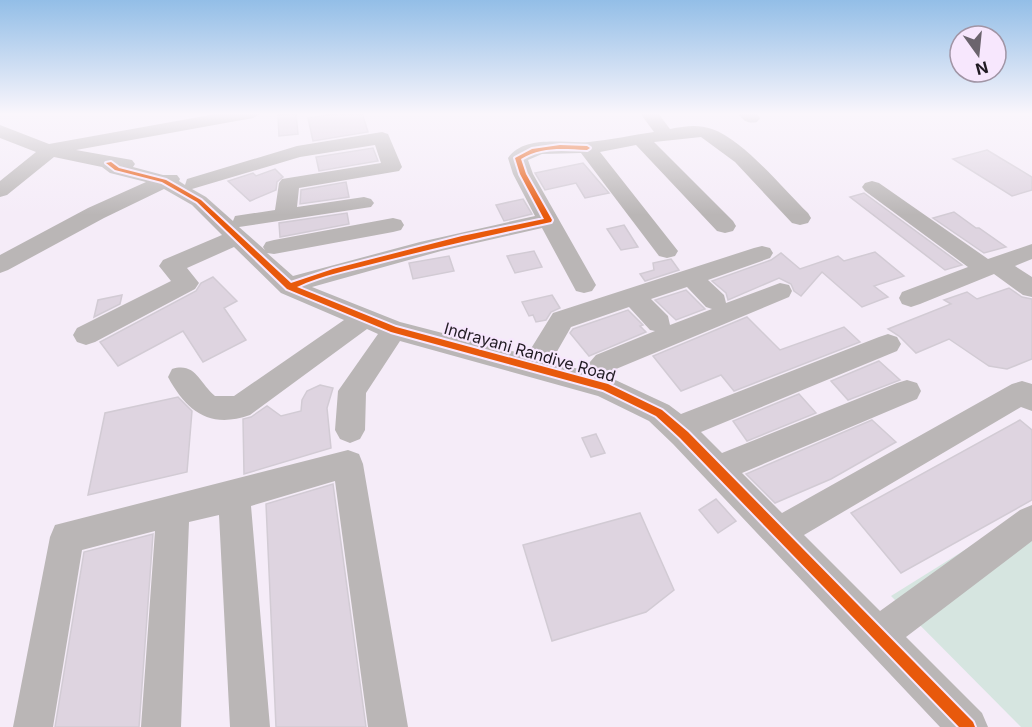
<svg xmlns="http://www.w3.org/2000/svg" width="1032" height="727" font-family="Inter,sans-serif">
<rect width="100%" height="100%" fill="#f5ecf8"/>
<!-- green -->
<polygon fill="#d6e5e0" points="1032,508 1032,727 1021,727 891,596"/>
<!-- building -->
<g fill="#ded4e0" stroke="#d2cbd4" stroke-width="1.5">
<polygon points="296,113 298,134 279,136 278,115"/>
<polygon points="340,113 362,113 368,132 313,141 308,118"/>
<polygon points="373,148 378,161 319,171 316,157"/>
<polygon points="987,150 1032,177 1032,190 1012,196 953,159"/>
<polygon points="583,163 609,193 585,198 576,183 545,190 535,173"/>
<polygon points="275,169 283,177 277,182 276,190 250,201 228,181 253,173 256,176"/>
<polygon points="346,182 349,197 300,204 301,190"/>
<polygon points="864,193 962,265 945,270 850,197"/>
<polygon points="523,199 532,214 504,221 496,205"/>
<polygon points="954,212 976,228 979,228 1006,247 984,253 933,218"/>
<polygon points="347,213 349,224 280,237 279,223"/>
<polygon points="624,225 638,247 621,250 607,229"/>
<polygon points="534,251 542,267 515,273 507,256"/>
<polygon points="875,252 904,276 874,286 888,297 862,307 822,272 801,296 794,291 791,284 779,278 728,300 726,293 712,281 771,260 781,253 800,269 838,256 844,261"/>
<polygon points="449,256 454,271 413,279 409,263"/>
<polygon points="671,259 679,270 645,281 640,274 654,270 653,263"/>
<polygon points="213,277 237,301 224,308 246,340 203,362 183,331 118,366 100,342 196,291 201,283"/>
<polygon points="1009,288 1022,297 1032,299 1032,359 1007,369 989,366 949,339 916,353 899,336 888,329 951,304 944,300 967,292 977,299"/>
<polygon points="686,290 705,309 676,320 655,300"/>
<polygon points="122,295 120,304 94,317 98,300"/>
<polygon points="552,295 560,308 551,312 546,320 536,322 533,315 529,316 522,302"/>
<polygon points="628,310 643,325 640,326 646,332 589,356 570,333 573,329"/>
<polygon points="747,317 780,350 844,327 860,342 734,391 721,375 681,391 653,356"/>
<polygon points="879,361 900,380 848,400 831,381"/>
<polygon points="320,385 333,388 327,408 331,448 244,474 243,419 251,417 267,406 281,416 301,411 302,400 307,391"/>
<polygon points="799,394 816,413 747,441 733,421"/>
<polygon points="178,397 192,411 187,472 88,495 105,413"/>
<polygon points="872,420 896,442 831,479 775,503 746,474"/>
<polygon points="1020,420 1032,430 1032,500 901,573 851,513"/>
<polygon points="596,434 605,453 591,457 582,438"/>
<polygon points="333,484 366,727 276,727 266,504"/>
<polygon points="716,499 736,521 718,533 699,510"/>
<polygon points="640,513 674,590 646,612 552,641 523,545"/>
<polygon points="153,534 139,727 55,727 84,552"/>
</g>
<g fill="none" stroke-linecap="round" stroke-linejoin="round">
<!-- minor -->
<g fill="#bab6b6" fill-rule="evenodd">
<path d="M221 113H261L253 118 76 150 132 160 135 164 133 167 163 175H177L180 179 179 181 185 185 187 179 297 146 382 132 388 134 402 167 399 171 299 188 297 207 364 197 371 199 374 203 371 207 239 227 265 250 263 247 266 242 274 240 393 218 401 220 404 225 401 230 393 232 274 254 267 253 293 276 420 242 535 216 513 174 508 158C525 134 565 144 589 142 610 140 632 135 654 132L640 113H658L670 129C685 126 698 124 712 129 744 140 783 189 808 213L811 218 808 223 800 225 792 223 735 162 701 137 654 142 733 221 736 226 733 231 725 233 717 231 636 145 600 152 678 251 675 256 667 258 659 256 581 153 542 154 528 160 533 174 596 285 592 291 584 293 576 291 542 228 441 251 312 287 400 322 527 355 553 313 754 248 762 246 770 248 773 253 770 258 708 280 724 295 726 303 780 283 789 285 792 291 789 297 616 369 609 377 669 405 681 414 879 337 888 334 897 337 901 344 897 351 701 432 722 453 897 383 907 380 917 383 921 391 917 399 742 473 782 513 1012 384 1022 381 1032 384V411L1021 407 804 535 880 611 1020 510 1032 505V541L906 637 982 713 988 727H940L673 444 649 421 598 396 400 341 366 393 365 430 360 439 350 443 340 439 335 430 338 391 378 334 367 329 250 415C210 429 187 412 168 377L172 369C196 362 199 383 215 396H234L344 320 281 293 234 247 187 268 199 283 195 289 95 342 86 345 77 342 73 335 77 328 171 281 159 266 163 260 222 235 192 205 164 189 104 218 8 270 0 273V255L88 208 146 182 110 173 102 167 54 157 7 195 0 197V181L36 152 0 138V125L49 144ZM375 145 381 163 282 179 279 183 275 210 235 216 233 221 206 197 192 189 300 157ZM687 287 706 307 712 309 670 325 668 316 651 299ZM629 307 650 330 655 331 596 355 583 370 551 362 571 327Z"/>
<path d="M738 113H756L760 118 757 122C748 124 743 121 738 113Z"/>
<polygon points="872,181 879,183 988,259 1032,244 1032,259 1015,266 1032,277 1032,297 1023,295 994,274 920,304 911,307 902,304 899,298 902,292 968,267 865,191 862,187 865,183"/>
<polygon points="348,450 359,454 363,464 408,727 368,727 335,481 251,506 270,727 230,727 219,515 189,522 181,727 141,727 155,531 82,550 53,727 13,727 50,537 55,525"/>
</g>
<!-- cycleway casing -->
<g stroke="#f7e7fd" stroke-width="4">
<path id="cycleway" d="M560 145 587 146 590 148 587 150C564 149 542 146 521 159L526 174 552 220 551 222C492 235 434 248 376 263 350 270 322 275 297 287L396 327 608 384 662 410 688 432 973 722 975 727H959L680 438 656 416 603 390 391 332 287 289 197 202 162 182 115 170 106 163 111 162 119 168 166 180 201 200 291 283 333 269 462 236 544 219 520 174 515 158 532 149Z"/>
</g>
<!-- cycleway -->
<use href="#cycleway" fill="#e8590c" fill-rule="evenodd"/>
</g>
<!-- sky -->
<linearGradient id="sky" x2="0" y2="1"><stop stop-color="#93bee7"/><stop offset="0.53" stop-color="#faf6fc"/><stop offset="1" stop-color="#faf6fc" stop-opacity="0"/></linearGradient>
<rect width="1032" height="215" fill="url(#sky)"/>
<g text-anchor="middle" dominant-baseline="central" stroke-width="4.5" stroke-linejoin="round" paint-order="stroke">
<!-- street labels -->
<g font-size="16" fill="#201a22" stroke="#f7e7fd">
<text transform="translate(530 352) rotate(16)">Indrayani Randive Road</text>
</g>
</g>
<!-- north arrow -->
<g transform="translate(978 54) rotate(165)"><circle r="28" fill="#f7e7fd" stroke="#a195a5" stroke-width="1.5"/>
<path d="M0-4.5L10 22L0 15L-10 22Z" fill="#6b646d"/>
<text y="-9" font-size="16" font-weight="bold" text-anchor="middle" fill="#201a22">N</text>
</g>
</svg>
